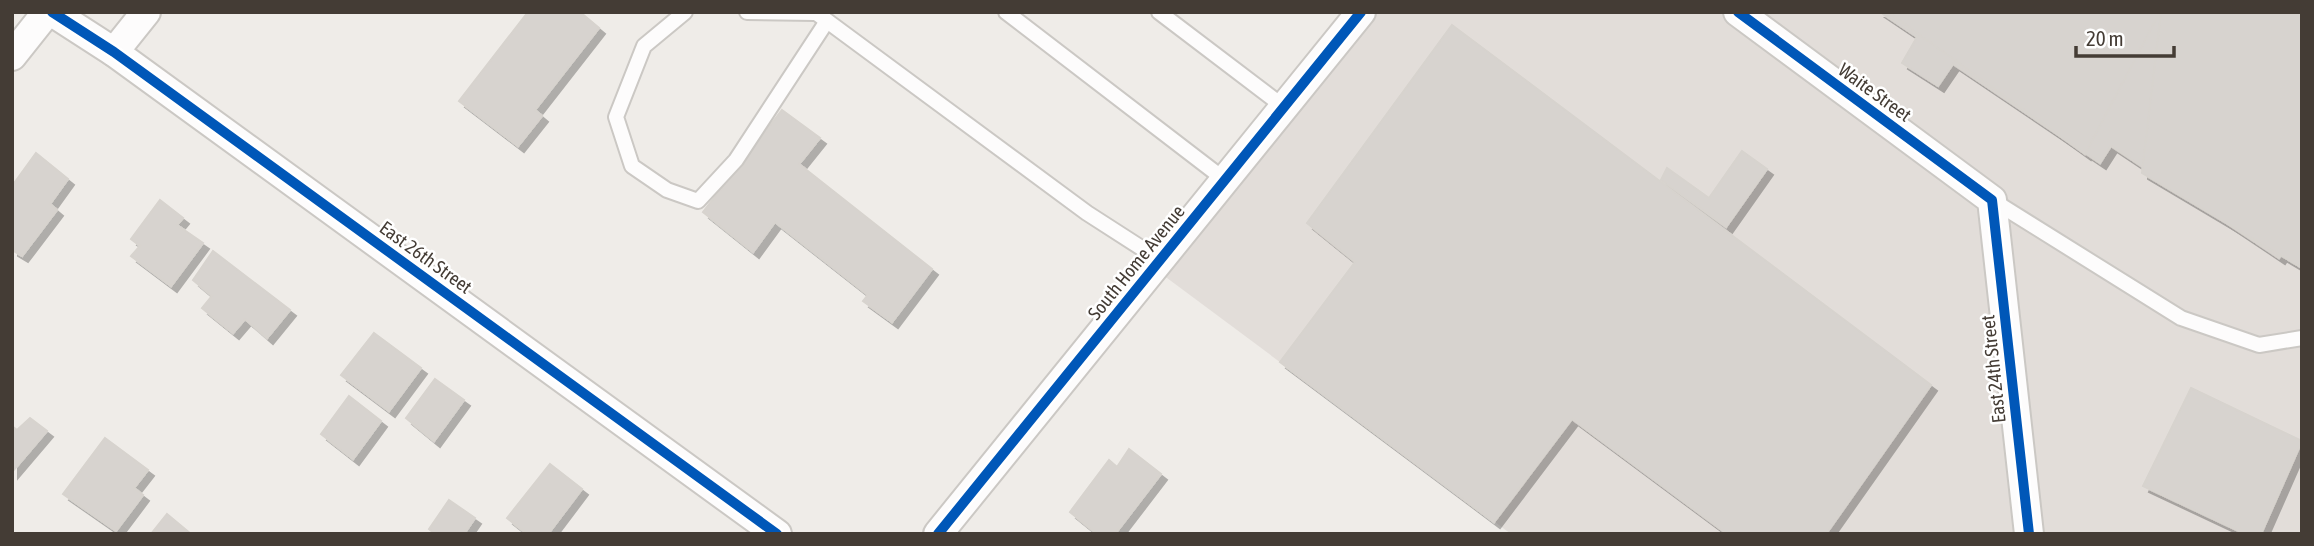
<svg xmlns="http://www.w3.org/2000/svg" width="2314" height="546" font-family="'Asap Condensed',sans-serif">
<defs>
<filter id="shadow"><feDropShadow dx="6" dy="6" stdDeviation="0" flood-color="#0004"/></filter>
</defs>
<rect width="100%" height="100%" fill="#efece8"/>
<!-- industrial -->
<polygon fill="#e2ddd9" points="1374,12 2302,12 2302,534 1511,534 1163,275"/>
<!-- building -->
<g fill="#d7d3cf" stroke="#d7d3ce" stroke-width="2" filter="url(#shadow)">
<polygon points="528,12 580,12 599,28 535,110 542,116 518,146 459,101"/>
<polygon points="1880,12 2302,12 2302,224 2279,258 2111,146 2100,163 1953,64 1938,86 1902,63 1917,37"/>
<polygon points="1888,12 2160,12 2085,154"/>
<polygon points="2161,12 2302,12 2302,268 2142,173"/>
<polygon points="1452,25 1931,385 1826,534 1727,534 1572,419 1494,522 1280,362 1355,262 1307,223"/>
<polygon points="782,110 820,138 799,164 932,269 892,322 863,301 868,295 775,222 753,252 703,212"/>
<polygon points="1742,151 1767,169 1726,227 1661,180 1667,168 1709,198"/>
<polygon points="36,153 68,179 50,204 57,210 22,256 12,250 12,186"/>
<polygon points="160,200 183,218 177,225 203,243 171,286 131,256 140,246 131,239"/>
<polygon points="213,251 290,310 267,338 245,319 233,333 202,308 212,296 193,280"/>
<polygon points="374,333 421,368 389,411 341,375"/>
<polygon points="435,379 464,400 434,441 406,418"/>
<polygon points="2191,388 2302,441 2261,534 2245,534 2143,486"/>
<polygon points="349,396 381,421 353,459 321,434"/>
<polygon points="30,418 47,431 12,472 12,426 17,430"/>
<polygon points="105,438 148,470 134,488 143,495 116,531 63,494"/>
<polygon points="1129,449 1161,474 1115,534 1097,534 1070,512 1109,460 1117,467"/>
<polygon points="550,464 582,489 548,534 527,534 507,518"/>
<polygon points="449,500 475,518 464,534 435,534 429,529"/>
<polygon points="167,514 191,534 151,534"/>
</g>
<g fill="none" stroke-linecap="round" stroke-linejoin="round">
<!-- service casing -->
<g stroke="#cbc8c4" stroke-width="18">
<g id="service">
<polyline points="685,12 644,46 616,117 632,166 667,190 698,201 736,160 827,21"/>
<polyline points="747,12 815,13"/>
<polyline points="815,12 1087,213 1160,260"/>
<polyline points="1006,12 1225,180"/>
<polyline points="1159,12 1284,107"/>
<polyline points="1992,200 2181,318 2259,345 2302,338"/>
</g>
</g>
<!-- minor casing -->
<g stroke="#cbc8c4" stroke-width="32">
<g id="minor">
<polyline points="52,12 114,52 777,534"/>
<polyline points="1738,12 1992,200 2029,534"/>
<polyline points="114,52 146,12"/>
<polyline points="12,56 47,12"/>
<polyline points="938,534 1361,12"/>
</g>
</g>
<!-- service -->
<use href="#service" stroke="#fdfcfc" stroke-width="14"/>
<!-- minor -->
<use href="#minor" stroke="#fdfcfc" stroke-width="28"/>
<!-- cycleway casing -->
<g stroke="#fff" stroke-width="15">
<g id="cycleway">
<polyline points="52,12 114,52 777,534"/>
<polyline points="1738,12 1992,200 2029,534"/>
<polyline points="938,534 1361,12"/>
</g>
</g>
<!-- cycleway -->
<use href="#cycleway" stroke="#0057b8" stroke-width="10"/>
</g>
<g text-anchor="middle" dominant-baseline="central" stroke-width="5" stroke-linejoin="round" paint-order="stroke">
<!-- street labels -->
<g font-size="19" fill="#443c35" stroke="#fff">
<text transform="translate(1875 92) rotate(36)">Waite Street</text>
<text transform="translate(426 257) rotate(36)">East 26th Street</text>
<text transform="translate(1136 262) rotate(-51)">South Home Avenue</text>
<text transform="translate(1993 369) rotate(-96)">East 24th Street</text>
</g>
</g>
<!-- border -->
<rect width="2314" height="546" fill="none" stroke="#443c35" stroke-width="28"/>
<!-- scale -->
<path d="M2076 46v10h98v-10" fill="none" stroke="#443c35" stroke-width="3.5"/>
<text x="2086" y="46" font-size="21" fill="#443c35" stroke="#ffffff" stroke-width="5" paint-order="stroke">20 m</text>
</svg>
